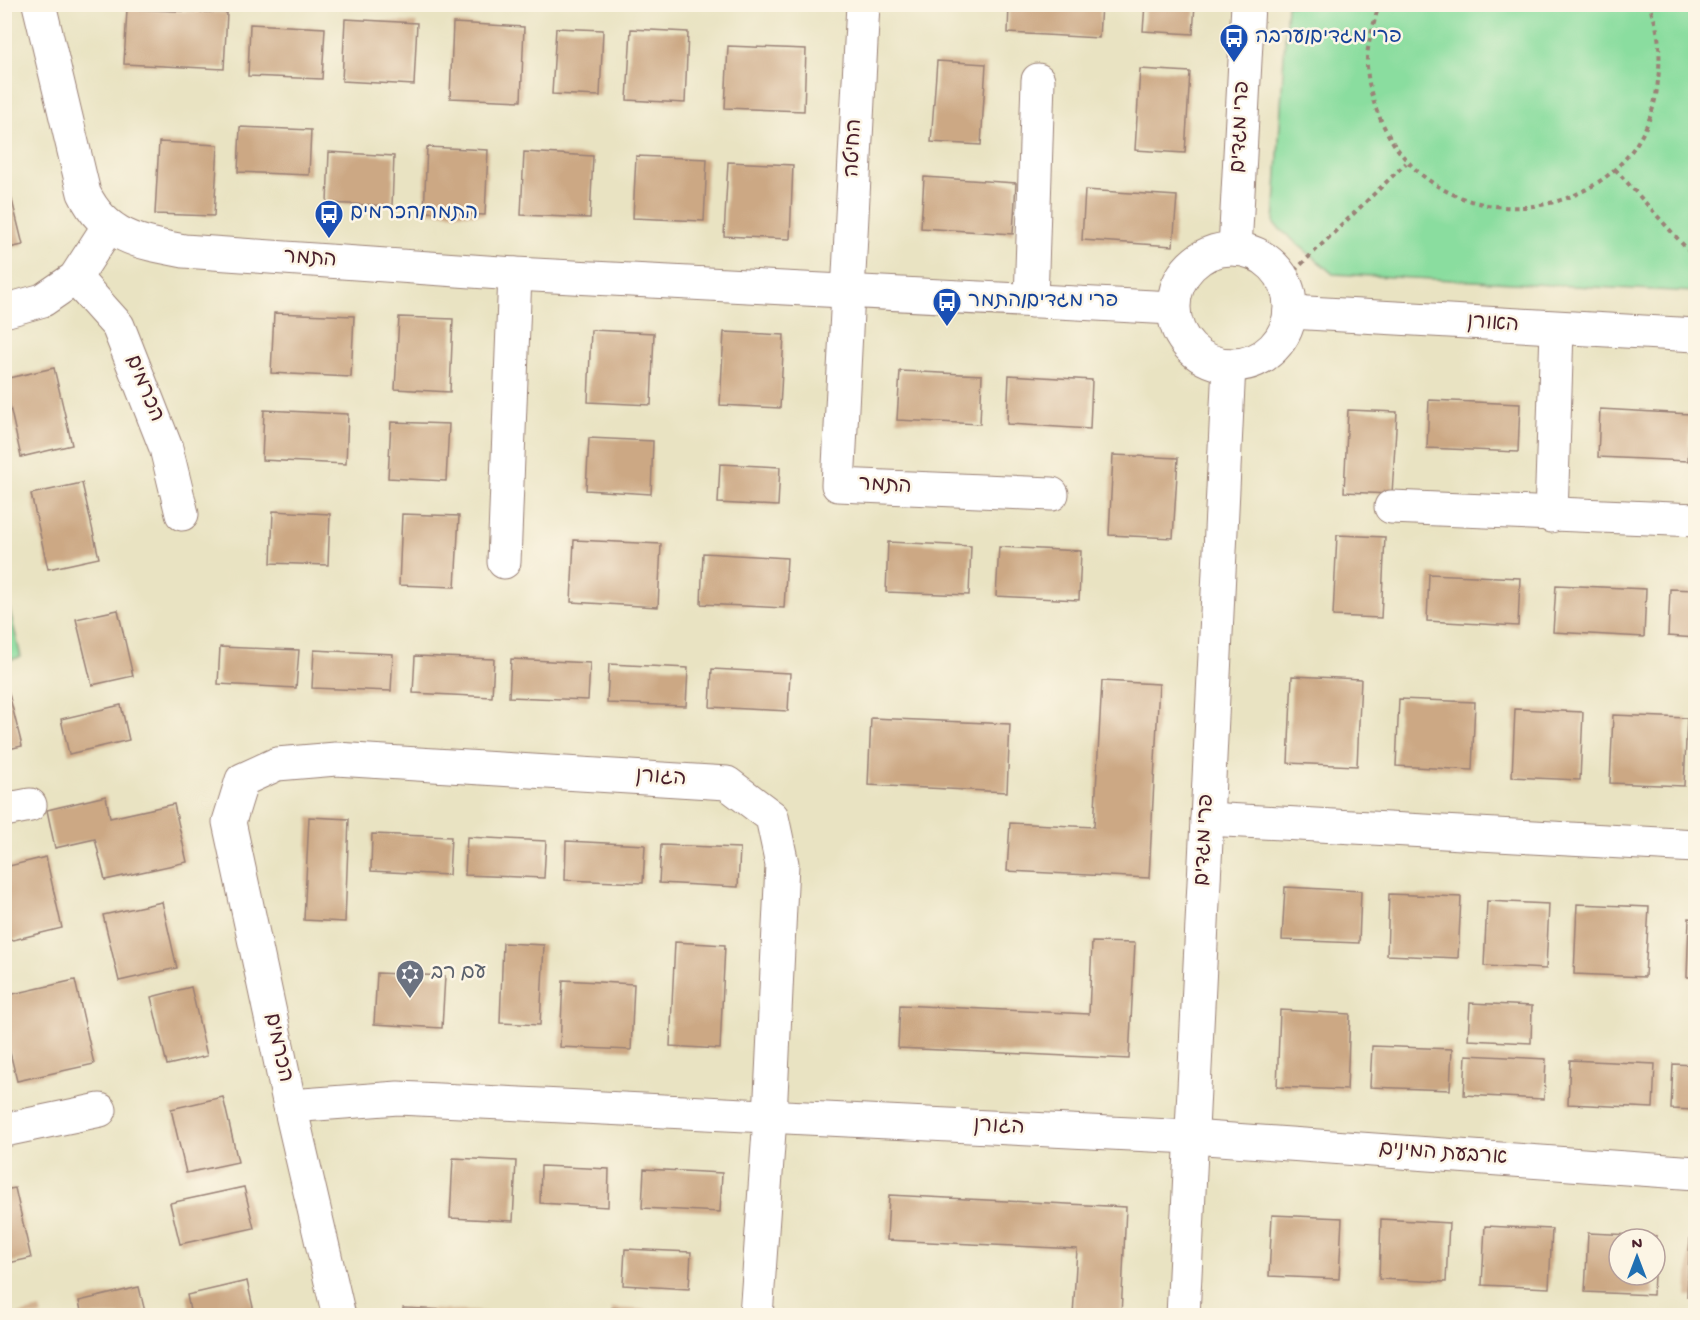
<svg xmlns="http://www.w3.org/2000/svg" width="1700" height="1320" font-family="'Gochi Hand','Playpen Sans Hebrew',sans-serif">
<rect width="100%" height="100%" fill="#fcf5e5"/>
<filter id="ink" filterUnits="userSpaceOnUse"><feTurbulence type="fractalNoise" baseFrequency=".0167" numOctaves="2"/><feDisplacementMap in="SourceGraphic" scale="12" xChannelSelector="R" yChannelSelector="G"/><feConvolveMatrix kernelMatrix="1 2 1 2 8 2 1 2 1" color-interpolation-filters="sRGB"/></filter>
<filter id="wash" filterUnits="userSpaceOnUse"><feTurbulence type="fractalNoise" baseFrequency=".008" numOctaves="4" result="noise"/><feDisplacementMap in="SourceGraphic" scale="24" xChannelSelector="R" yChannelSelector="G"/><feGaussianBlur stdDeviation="1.35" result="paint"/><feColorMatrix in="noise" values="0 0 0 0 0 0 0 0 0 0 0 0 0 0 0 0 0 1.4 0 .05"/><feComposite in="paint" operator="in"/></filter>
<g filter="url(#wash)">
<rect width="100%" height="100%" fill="#e9e3c2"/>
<!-- green -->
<g fill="#8add9f" stroke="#6a7e65" stroke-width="1.5">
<polygon points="1287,5 1695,5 1695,292 1333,274 1274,224"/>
<polygon points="4,587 21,657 5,661 4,661"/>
</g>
<g id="blocks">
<!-- building -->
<g fill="#cca884">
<polygon points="1009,4 1101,4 1099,38 1008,33"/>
<polygon points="1145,4 1195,4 1193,34 1143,31"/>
<polygon points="127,9 227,13 224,69 124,64"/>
<polygon points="345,19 417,23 414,85 342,81"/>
<polygon points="453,23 524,27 521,101 450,98"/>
<polygon points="250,24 325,28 322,79 248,76"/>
<polygon points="556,28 603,30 600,96 552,94"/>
<polygon points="631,29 688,32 685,103 627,100"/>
<polygon points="728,46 806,49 804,111 725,108"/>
<polygon points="937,61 986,64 981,145 931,142"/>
<polygon points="1140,69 1190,72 1185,153 1135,150"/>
<polygon points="240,127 311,130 309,175 238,172"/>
<polygon points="159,142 218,145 214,216 155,214"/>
<polygon points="427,147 488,150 485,215 424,212"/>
<polygon points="329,152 394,156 392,206 327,203"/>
<polygon points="524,152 593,156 590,218 521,215"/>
<polygon points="636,156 707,159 704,221 633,218"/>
<polygon points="728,162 793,165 790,239 724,236"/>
<polygon points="924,177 1016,183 1013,234 921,228"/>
<polygon points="8,184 23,245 4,249 4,185"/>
<polygon points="1085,190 1177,196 1173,246 1082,240"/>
<polygon points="274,313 354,316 351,377 271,373"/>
<polygon points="399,317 453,319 450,392 395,389"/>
<polygon points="591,330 654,333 651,405 588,402"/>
<polygon points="724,332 784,335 780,408 720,405"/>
<polygon points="54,368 72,445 21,457 4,379"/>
<polygon points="900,371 982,375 980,424 897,420"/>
<polygon points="1009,375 1092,380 1090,429 1007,424"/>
<polygon points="1429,400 1520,404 1518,452 1427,448"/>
<polygon points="1600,409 1690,414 1688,461 1598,457"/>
<polygon points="264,410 348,414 346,464 262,460"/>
<polygon points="1348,410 1397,412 1392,494 1344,492"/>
<polygon points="391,422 449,424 446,481 388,478"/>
<polygon points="589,438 653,441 651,494 586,490"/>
<polygon points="1113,455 1178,458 1173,538 1109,535"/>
<polygon points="720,464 780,467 778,506 718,503"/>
<polygon points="82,483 99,558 48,569 31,494"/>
<polygon points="273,511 330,514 328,565 271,563"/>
<polygon points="402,514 459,516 455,587 399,585"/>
<polygon points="1337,535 1385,537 1381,618 1333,616"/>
<polygon points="574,540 661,544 658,607 571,602"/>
<polygon points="888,542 971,546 969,595 886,592"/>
<polygon points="999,547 1081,551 1079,600 996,596"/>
<polygon points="703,553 787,558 784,608 701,604"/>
<polygon points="1429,574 1520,578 1518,626 1427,621"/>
<polygon points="1556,585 1646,589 1644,637 1553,632"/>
<polygon points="1670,589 1696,590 1696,638 1668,636"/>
<polygon points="118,610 133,676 92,685 76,619"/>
<polygon points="220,647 299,650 296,688 218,684"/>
<polygon points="314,650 393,654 391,691 312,688"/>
<polygon points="415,656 494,659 492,697 413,693"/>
<polygon points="511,659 590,663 588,700 509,697"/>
<polygon points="609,664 688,668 686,706 607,703"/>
<polygon points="712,669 790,673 788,711 710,707"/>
<polygon points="4,674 22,746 4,750"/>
<polygon points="1292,676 1361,679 1357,766 1288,763"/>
<polygon points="1102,681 1159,684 1149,878 1007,871 1010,823 1094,827"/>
<polygon points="1399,699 1475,702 1472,770 1396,766"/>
<polygon points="121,705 129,740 69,754 61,719"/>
<polygon points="1515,709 1583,712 1580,780 1512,777"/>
<polygon points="1613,715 1687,718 1684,786 1610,783"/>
<polygon points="871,718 1010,724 1007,792 868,785"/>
<polygon points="106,796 110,818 174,804 187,862 105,880 95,839 55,848 47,810"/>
<polygon points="309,817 349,819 345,922 304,920"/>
<polygon points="372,834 451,837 449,875 371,871"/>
<polygon points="467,837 546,841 544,878 465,875"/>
<polygon points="566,841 645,845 643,883 565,880"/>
<polygon points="661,845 740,848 738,887 659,883"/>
<polygon points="46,857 62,928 5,942 5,867"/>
<polygon points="1285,887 1361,891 1359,943 1282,940"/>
<polygon points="1389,894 1461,897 1458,958 1387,955"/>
<polygon points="1487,901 1549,904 1546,969 1484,966"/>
<polygon points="162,902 177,968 119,981 103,915"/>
<polygon points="1577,904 1649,907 1645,977 1574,974"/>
<polygon points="1689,918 1696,919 1696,977 1687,977"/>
<polygon points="675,942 725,945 720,1049 670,1046"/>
<polygon points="1092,942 1135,943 1129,1059 898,1048 900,1005 1089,1014"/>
<polygon points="503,943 544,945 540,1025 500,1023"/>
<polygon points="377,973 445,976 442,1028 374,1024"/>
<polygon points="75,980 94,1064 17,1081 4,1028 4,996"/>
<polygon points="563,980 634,984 631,1050 560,1047"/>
<polygon points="191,987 207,1056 167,1065 151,997"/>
<polygon points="1470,1003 1532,1006 1531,1043 1468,1040"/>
<polygon points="1280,1010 1350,1014 1347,1090 1277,1087"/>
<polygon points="1372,1046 1452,1049 1450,1090 1370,1087"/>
<polygon points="1466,1055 1546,1059 1544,1099 1464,1095"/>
<polygon points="1570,1060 1655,1064 1653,1108 1568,1104"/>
<polygon points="1673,1064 1696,1065 1696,1110 1671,1109"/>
<polygon points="223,1097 238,1162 186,1173 171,1109"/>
<polygon points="453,1158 516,1161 513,1221 450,1218"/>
<polygon points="541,1166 609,1169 608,1207 540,1203"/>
<polygon points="644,1169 722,1173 720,1212 642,1208"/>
<polygon points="244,1187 254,1228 180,1244 170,1203"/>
<polygon points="15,1188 31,1258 4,1264 4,1190"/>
<polygon points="889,1195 1126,1207 1121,1316 1073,1316 1077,1249 887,1240"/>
<polygon points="1272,1215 1342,1218 1339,1279 1269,1276"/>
<polygon points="1381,1219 1449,1223 1446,1282 1379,1279"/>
<polygon points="1485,1226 1552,1229 1549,1288 1482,1285"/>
<polygon points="1588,1233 1656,1236 1655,1239 1619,1239 1619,1275 1654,1275 1653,1295 1585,1292"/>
<polygon points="1690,1238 1696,1238 1696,1297 1687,1297"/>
<polygon points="625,1249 691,1252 689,1289 623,1285"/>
<polygon points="247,1281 255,1316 191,1316 187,1295"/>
<polygon points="139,1287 146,1316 82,1316 79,1301"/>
<polygon points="403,1308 505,1313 505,1316 402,1316"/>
<polygon points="612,1308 652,1310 652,1316 612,1316"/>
<polygon points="40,1309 42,1316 16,1316 15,1315"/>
</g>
</g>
</g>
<g filter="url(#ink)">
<use href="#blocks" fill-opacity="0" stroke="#9a8176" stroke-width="1.5"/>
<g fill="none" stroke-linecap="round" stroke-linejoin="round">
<!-- minor casing -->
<g stroke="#9a8176" stroke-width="35">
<g id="minor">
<path d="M39 4 84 193C105 237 140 243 184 251L515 274 1173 308"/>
<polyline points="863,4 838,485 1052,494"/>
<polyline points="1235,249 1248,4"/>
<circle cx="1232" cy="307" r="58"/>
<polyline points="75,278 118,326 166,448 182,514"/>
<polyline points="1031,301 1038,80"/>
<polyline points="4,311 43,300 75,278 108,227"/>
<polyline points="1290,312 1696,335"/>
<polyline points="1391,507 1696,520"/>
<polyline points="1551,516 1557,329"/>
<polyline points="504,562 515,274"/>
<polyline points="4,810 30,805"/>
<polyline points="1207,819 1696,846"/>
<polyline points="290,1106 398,1098 1191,1137 1696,1173"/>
<polyline points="4,1130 100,1110"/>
<polyline points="339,1316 290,1106 229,822 242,780 277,764 336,759 727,783 772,817 782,864 770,1117 756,1316"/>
<polyline points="1183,1316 1229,365"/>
</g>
</g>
<!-- path -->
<g stroke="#9a8176" stroke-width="4" stroke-dasharray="4.5 4.5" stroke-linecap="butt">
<path d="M1381 4 1377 11C1373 28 1366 48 1367 65 1368 92 1378 118 1392 141 1464 254 1647 215 1658 80 1661 55 1660 27 1648 4"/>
<polyline points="1615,169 1696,259"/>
<polyline points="1288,277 1406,163"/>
</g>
<!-- minor -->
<use href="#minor" stroke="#fff" stroke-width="33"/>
</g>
</g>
<!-- icons -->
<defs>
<g id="bus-pin" transform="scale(1.5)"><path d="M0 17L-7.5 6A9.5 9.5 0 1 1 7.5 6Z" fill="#1a4fb4" stroke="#fcf5e5"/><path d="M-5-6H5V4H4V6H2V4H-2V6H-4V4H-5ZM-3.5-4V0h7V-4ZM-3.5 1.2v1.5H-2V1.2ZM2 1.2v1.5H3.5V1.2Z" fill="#fff"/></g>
<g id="synagogue-pin" transform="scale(1.5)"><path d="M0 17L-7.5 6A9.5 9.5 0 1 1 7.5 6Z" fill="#6b7280" stroke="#fcf5e5"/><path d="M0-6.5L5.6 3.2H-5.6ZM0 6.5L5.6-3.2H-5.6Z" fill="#fff"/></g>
</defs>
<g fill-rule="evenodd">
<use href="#bus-pin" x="1234" y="38"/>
<use href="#bus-pin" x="329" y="214"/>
<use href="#bus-pin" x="947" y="302"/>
<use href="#synagogue-pin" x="410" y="974"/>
</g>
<g text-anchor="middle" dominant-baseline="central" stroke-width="5" stroke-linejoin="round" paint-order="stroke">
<!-- transit labels -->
<g font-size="21" fill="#164399" stroke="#fcf5e5" text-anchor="start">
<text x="1255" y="38">פרי מגדים/ערבה</text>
<text x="350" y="214">התמר/הכרמים</text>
<text x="968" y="302">פרי מגדים/התמר</text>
</g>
<!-- street labels -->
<g font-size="21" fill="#4a1f2b" stroke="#fcf5e5">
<text transform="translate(1242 127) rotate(-87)">פרי מגדים</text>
<text transform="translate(855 148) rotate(-87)">החיטה</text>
<text transform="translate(310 260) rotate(4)">התמר</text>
<text transform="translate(1493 325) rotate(4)">האורן</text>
<text transform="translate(143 389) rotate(68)">הכרמים</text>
<text transform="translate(885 487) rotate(3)">התמר</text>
<text transform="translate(661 779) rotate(4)">הגורן</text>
<text transform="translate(1206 840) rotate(-87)">פרי מגדים</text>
<text transform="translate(277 1048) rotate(78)">הכרמים</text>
<text transform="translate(999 1128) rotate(3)">הגורן</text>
<text transform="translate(1443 1155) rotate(4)">ארבעת המינים</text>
</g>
<!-- worship labels -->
<g font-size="21" fill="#5b616d" stroke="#fcf5e5" text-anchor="start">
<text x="431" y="974">עם רב</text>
</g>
</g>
<!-- margin -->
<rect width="1700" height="1320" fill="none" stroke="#fcf5e5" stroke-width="24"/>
<!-- north arrow -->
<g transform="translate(1637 1257)"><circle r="28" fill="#fcf5e5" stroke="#b59f9b" stroke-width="1.5"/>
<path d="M0-4.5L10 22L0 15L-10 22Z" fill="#1f6fb2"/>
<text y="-9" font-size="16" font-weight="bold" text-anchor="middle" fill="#4a1f2b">N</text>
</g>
</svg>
